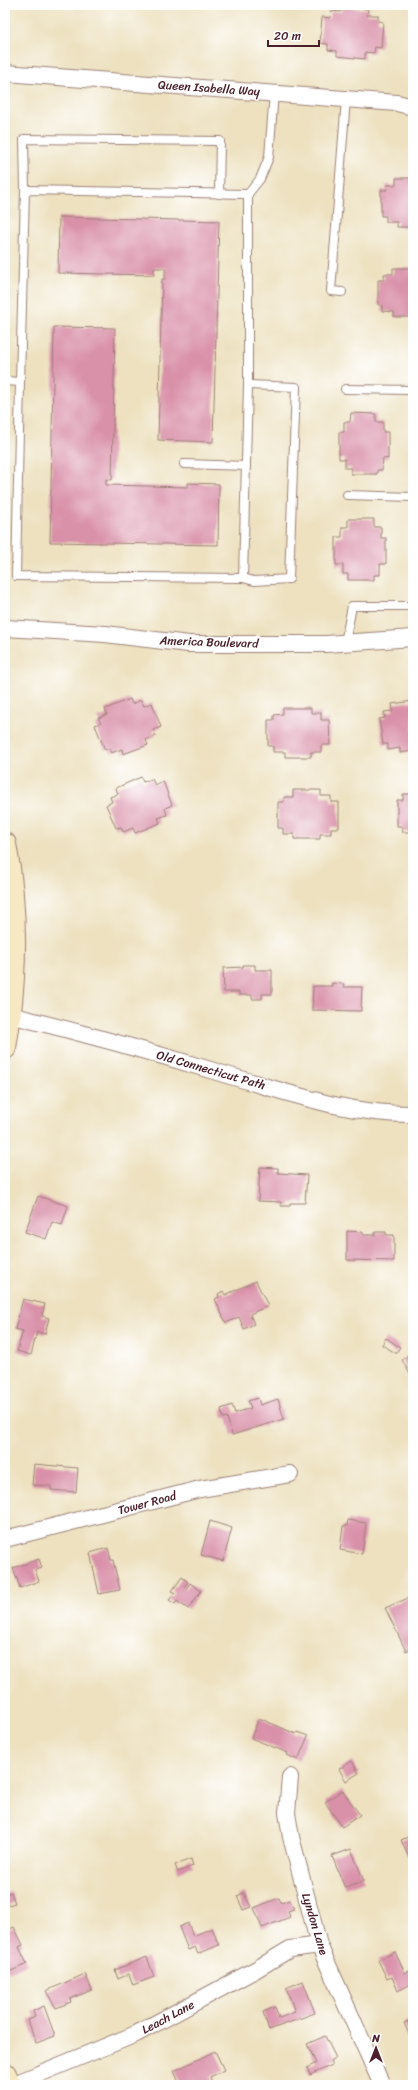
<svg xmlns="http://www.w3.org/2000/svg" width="418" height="2090" font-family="Sriracha,sans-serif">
<rect width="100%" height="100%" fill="#fff"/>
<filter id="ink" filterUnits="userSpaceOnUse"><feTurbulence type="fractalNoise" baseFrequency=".025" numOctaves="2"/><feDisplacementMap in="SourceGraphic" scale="8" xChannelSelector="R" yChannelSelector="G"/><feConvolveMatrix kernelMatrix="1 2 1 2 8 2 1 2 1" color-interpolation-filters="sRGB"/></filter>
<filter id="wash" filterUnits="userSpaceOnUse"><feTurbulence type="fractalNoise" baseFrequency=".012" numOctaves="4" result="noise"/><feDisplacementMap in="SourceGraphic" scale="16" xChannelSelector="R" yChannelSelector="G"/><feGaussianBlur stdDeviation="0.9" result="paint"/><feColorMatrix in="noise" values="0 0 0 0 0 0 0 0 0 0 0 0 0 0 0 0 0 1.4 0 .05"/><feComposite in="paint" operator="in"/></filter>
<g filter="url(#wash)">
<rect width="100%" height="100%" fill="#ede1c0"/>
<g id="blocks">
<!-- building -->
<g fill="#d990a9">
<polygon points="342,7 368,9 367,15 378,15 378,21 383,22 381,48 375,47 374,53 365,52 365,59 337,56 337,51 328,50 328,44 320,43 322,17 330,18 331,11 341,12"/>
<polygon points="396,178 413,178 413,227 397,227 397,222 386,222 386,216 381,216 381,190 387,190 386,185 396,185"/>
<polygon points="59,217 219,221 213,442 158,440 162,279 165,279 165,268 154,268 154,275 58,273"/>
<polygon points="393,268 413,268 413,317 394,317 394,312 382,311 382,305 378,305 378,280 384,280 384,274 393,274"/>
<polygon points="54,327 115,328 112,480 106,479 106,485 188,487 188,483 219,484 218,545 50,542"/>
<polygon points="351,413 376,414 376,422 383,422 383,432 388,432 388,459 383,458 382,470 377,470 377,474 351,474 351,468 345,468 345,459 339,459 339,432 344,432 344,422 350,422"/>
<polygon points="348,519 374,519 374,527 381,527 381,538 386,538 386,564 380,564 380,575 374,575 374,580 348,580 348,574 343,574 343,565 336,565 336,537 342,537 342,527 348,527"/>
<polygon points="130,699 132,704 141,700 144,706 152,703 161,727 153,730 156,736 146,740 148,745 123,754 122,749 111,753 109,748 105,750 95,725 101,723 98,718 107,715 105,709"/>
<polygon points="413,701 413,751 400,753 400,748 388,750 388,744 383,744 379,719 385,718 384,712 393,711 392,704"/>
<polygon points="283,708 311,708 311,713 321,713 321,720 329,720 330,745 321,745 321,752 311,752 311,757 285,757 285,752 273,752 273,746 268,746 268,720 274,720 274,715 283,714"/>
<polygon points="141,777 143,782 152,779 155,785 163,781 172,805 165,808 167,815 158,818 160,823 135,833 133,828 123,832 121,827 116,828 106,805 112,802 110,797 118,794 116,788"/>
<polygon points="293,790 321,790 321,796 331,796 331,802 339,802 339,828 331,828 331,834 320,834 320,839 294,839 294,834 283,834 283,828 278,828 278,802 284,802 284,797 293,797"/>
<polygon points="403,794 413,794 413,832 402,832 402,826 397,826 397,800 403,800"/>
<polygon points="243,965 255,965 255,970 272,970 272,994 262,994 262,999 252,999 252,995 239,995 239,992 224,992 223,968 243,967"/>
<polygon points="332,983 344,984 344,987 362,987 361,1011 312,1010 313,986 332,986"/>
<polygon points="260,1167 278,1168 278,1173 307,1175 305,1203 290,1203 290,1206 281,1206 281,1202 258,1201"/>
<polygon points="38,1196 68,1206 62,1225 52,1222 46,1239 25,1232"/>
<polygon points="347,1231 363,1232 363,1235 375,1235 375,1232 386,1232 386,1235 394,1235 394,1261 347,1260"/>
<polygon points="256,1281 268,1306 250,1314 254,1324 244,1329 239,1317 226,1323 215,1299 219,1297 218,1294 223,1291 225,1295"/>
<polygon points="23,1299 45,1304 42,1316 49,1318 45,1334 37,1332 31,1355 17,1351 23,1331 15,1329"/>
<polygon points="386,1338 400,1347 396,1353 382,1345"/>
<polygon points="410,1354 413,1359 413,1372 410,1374 402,1360"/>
<polygon points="258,1398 260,1405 278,1399 284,1419 232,1435 227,1417 223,1418 221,1409 232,1405 235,1413 251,1408 248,1401"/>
<polygon points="34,1464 78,1468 76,1492 51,1490 51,1486 32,1485"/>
<polygon points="348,1520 366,1523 362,1554 340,1550 343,1526 347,1526"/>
<polygon points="210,1521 232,1528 223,1561 201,1555"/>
<polygon points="108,1548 111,1560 113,1560 120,1590 99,1594 90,1553"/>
<polygon points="39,1559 42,1568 35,1570 39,1581 20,1588 13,1568"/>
<polygon points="182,1577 188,1582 184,1587 186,1589 190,1583 201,1591 188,1609 177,1601 175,1604 169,1600 175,1593 172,1591"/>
<polygon points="413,1596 413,1648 406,1651 385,1608"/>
<polygon points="259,1718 296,1734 297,1732 308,1736 298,1760 287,1755 288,1753 251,1738"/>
<polygon points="352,1761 359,1773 346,1781 339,1769"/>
<polygon points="342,1790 360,1815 342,1827 325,1802"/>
<polygon points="410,1836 413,1843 413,1856 409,1858 401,1840"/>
<polygon points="351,1849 364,1881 345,1888 332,1856"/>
<polygon points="191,1859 193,1866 178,1872 175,1865"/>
<polygon points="11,1892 15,1903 5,1906 5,1894"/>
<polygon points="244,1893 251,1907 243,1910 237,1896"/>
<polygon points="279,1898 281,1903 290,1900 294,1909 288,1911 290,1917 262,1928 254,1908"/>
<polygon points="188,1923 193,1936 212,1928 219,1945 198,1954 195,1947 188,1950 179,1927"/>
<polygon points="14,1927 23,1945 19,1947 27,1964 9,1972 5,1965 5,1931"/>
<polygon points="395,1952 405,1973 409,1971 413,1980 413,1983 398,1991 392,1977 387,1979 378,1960"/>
<polygon points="147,1957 154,1977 133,1985 129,1974 118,1979 115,1970"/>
<polygon points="85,1974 92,1990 70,1999 71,2002 56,2008 46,1991"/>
<polygon points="303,1981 315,2013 269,2030 263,2012 275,2007 279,2018 295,2012 286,1988"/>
<polygon points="44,2006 55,2036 36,2043 28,2020 35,2017 33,2011"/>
<polygon points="413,2019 413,2043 404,2023"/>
<polygon points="325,2036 336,2058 330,2061 332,2065 310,2075 307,2068 316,2063 307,2044"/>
<polygon points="215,2051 224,2070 210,2077 212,2082 205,2085 180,2085 174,2071"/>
</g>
</g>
</g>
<g filter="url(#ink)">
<use href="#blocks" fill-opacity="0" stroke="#9c8076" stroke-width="1"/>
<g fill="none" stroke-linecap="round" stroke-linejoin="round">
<!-- lane casing -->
<g stroke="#9c8076" stroke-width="10">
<g id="lane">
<polyline points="25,190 24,139 220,141 219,194"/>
<polyline points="342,292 331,291 346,99"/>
<polyline points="5,381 20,382 16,576 243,578 248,385 248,194 260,179 269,157 274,93"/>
<polyline points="20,382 25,190 248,194"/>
<polyline points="345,389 413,390"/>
<polyline points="184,464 246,466"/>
<polyline points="347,495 413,497"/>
<polyline points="243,578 254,581 289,579 296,387 248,385"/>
<polyline points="345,643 352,606 413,606"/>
</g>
</g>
<!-- street casing -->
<g stroke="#9c8076" stroke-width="18">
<g id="street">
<polyline points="5,73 397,103 413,107"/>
<polyline points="5,628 105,634 189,644 326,644 413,638"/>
<path d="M10 1015C83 1033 155 1053 227 1075 287 1092 349 1115 413 1114"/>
<polyline points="5,1539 200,1489 290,1474"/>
<polyline points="290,1777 287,1813 291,1837 319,1945 382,2085"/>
<polyline points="12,2085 136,2034 255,1970 290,1949 319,1945"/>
</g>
</g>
<!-- secondary casing -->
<g stroke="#9c8076" stroke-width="24">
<g id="secondary">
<path d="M5 844C18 911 16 981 5 1048"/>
<polyline points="5,2074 10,2085"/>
</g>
</g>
<!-- lane -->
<use href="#lane" stroke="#fff" stroke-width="8"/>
<!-- street -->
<use href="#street" stroke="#fff" stroke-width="16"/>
<!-- secondary -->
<use href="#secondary" stroke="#f7e9c3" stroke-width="22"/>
</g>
</g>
<g text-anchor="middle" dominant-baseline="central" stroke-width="3" stroke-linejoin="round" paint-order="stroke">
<!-- street labels -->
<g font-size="12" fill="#4a1f2b" stroke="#fff">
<text transform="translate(209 88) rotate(4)">Queen Isabella Way</text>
<text transform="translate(209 642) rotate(2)">America Boulevard</text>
<text transform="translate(211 1070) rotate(16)">Old Connecticut Path</text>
<text transform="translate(147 1503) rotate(-15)">Tower Road</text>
<text transform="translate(315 1924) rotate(73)">Lyndon Lane</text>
<text transform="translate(168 2017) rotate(-28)">Leach Lane</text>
</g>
</g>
<!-- margin -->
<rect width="418" height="2090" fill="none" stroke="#fff" stroke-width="20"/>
<!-- north arrow -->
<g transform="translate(376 2048)" stroke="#ffffff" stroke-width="3" paint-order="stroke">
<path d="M0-3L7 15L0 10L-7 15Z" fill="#4a1f2b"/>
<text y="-6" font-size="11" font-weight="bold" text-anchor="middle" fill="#4a1f2b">N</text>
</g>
<!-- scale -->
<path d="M268 40v6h51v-6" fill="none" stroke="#4a1f2b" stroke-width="2"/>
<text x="274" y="40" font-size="12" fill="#4a1f2b" stroke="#ffffff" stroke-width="3" paint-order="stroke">20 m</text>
</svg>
